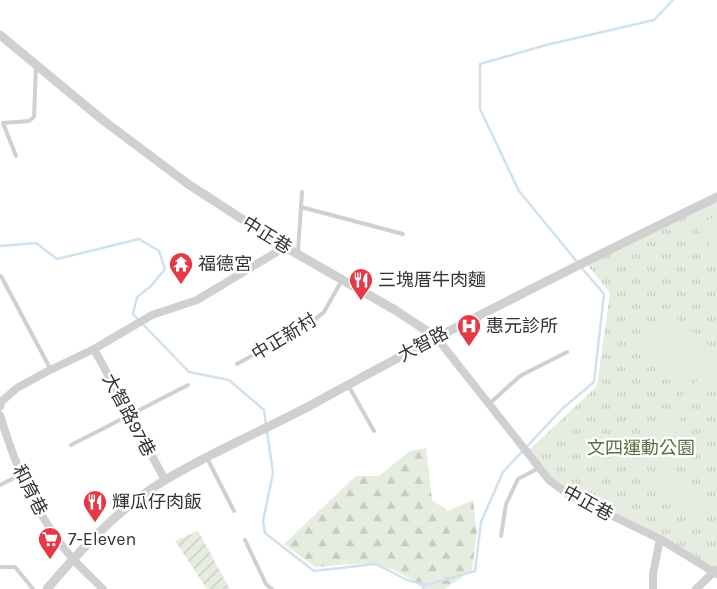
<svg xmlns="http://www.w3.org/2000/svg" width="717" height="589" font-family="Karla,'Noto Sans TC',sans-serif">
<defs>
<pattern id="grass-tufts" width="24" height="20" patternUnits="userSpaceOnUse" patternTransform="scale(1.25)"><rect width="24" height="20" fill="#e6ecdf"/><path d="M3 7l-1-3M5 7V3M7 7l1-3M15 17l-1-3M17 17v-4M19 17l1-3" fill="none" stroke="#c6cbc0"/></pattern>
<pattern id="forest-firs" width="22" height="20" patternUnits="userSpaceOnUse" patternTransform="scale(1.25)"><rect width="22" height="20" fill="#e6ecdf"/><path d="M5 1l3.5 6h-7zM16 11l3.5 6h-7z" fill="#c6cbc0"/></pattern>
<pattern id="garden-furrows" width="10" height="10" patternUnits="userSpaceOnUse" patternTransform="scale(1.25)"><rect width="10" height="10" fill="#e6ecdf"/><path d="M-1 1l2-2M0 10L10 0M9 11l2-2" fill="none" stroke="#c6cbc0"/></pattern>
</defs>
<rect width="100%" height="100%" fill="#fff"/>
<!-- grass -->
<polygon fill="url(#grass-tufts)" points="717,195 717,565 714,569 569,495 526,453 597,386 610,293 584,261"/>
<!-- forest -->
<path fill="url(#forest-firs)" d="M426 448 432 500 448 511 473 500 477 532 472 570 445 589H423C386 557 360 564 315 567L284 544 356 476H379L410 451Z"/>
<!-- garden -->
<polygon fill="url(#garden-furrows)" points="198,531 230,589 207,589 175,541"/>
<!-- pitch -->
<g fill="#e6ecdf">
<polygon points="717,216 717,256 695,225"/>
<polygon points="668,311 712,348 679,387 635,350"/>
<path d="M717 358V378C705 392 682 413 674 429 659 462 680 499 717 503V516H713C676 504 653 486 653 444L645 437Z"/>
</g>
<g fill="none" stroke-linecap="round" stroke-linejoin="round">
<!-- stream -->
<g stroke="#cfe2ee" stroke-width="2.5">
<polyline points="0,246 36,243 57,259 139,239 159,251 165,269 151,286 137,297 133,314 189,372 229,380 264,410 266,425"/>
<polyline points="578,263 519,191 480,109 480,64 546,45 654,20 673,0"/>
<polyline points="267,431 273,473 263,521 265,533 314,571 376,564 407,580 426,585"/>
<polyline points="423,589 426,585 475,571 481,522 503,472 562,409 594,382 604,294 581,267"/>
</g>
<!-- service -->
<g stroke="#d0d0d0" stroke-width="4">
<polyline points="16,156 3,123 29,121 34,117 36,65"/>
<polyline points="301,207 403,234"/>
<polyline points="298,252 302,192"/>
<polyline points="1,276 51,370"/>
<polyline points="237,364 308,325 324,312 342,280"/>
<polyline points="348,385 374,431"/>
<polyline points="490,403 520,376 567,352"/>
<polyline points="71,445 188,385"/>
<polyline points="207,458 234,511"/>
<polyline points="0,485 22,474"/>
<polyline points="501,536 506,504 518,479 539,468"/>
<polyline points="245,540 266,584 272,589"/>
<polyline points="0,567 15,567 33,589"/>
</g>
<!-- minor -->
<g stroke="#d0d0d0" stroke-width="8">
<polyline points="436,337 549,480 569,495 660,539 717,574"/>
<polyline points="94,349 165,480"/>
<polyline points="0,407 2,401 17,388 48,371 94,349 152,315 197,300 285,247"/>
<path d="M0 415C15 466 38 519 73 559 82 569 93 579 103 589"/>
<polyline points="653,589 653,574 660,539"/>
<polyline points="696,589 716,570"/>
</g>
<!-- tertiary -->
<g stroke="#d0d0d0" stroke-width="9">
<polyline points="0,35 104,121 188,184 285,247 395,310 436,337"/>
<path d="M47 589C79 551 119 508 162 482 211 452 265 430 315 403 447 330 581 263 717 197"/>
</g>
</g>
<!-- icons -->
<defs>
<g id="temple-pin" transform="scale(1.25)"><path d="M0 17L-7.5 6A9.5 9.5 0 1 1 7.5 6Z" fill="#e63946" stroke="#fff"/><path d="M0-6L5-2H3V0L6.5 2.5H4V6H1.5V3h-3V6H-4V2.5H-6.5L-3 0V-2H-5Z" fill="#fff"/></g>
<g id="restaurant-pin" transform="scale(1.25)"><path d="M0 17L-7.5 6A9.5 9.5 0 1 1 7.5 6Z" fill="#e63946" stroke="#fff"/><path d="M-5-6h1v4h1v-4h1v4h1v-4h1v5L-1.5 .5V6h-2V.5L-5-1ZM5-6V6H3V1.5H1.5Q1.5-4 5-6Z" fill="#fff"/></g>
<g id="hospital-pin" transform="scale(1.25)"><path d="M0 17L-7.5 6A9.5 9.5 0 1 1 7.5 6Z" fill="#e63946" stroke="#fff"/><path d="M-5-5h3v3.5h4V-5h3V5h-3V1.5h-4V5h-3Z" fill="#fff"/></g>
<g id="supermarket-pin" transform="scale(1.25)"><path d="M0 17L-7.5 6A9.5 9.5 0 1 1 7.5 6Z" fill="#e63946" stroke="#fff"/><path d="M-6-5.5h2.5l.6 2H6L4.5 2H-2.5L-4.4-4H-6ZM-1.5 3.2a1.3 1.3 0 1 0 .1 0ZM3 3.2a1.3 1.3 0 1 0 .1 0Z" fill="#fff"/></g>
</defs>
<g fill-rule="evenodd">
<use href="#temple-pin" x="181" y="264"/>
<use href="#restaurant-pin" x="361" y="280"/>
<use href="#hospital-pin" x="469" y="326"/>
<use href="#restaurant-pin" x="95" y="502"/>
<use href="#supermarket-pin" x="50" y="539"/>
</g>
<g text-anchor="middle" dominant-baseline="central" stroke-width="5" stroke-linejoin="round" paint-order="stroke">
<!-- street labels -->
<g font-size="18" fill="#333" stroke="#fff">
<text transform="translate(267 235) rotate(32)">中正巷</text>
<text transform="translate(284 337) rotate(-31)">中正新村</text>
<text transform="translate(423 344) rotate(-28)">大智路</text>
<text transform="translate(129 415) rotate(62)">大智路97巷</text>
<text transform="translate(30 490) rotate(63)">和育巷</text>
<text transform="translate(588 503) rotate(29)">中正巷</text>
</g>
<!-- poi labels -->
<g font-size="18" fill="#333" stroke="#fff" text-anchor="start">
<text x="198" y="264">福德宮</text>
<text x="378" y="280">三塊厝牛肉麵</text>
<text x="486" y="326">惠元診所</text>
<text x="112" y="502">輝瓜仔肉飯</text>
<text x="68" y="539">7-Eleven</text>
</g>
<!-- park labels -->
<g font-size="18" fill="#56703f" stroke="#fff">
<text x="641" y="448">文四運動公園</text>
</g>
</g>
</svg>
